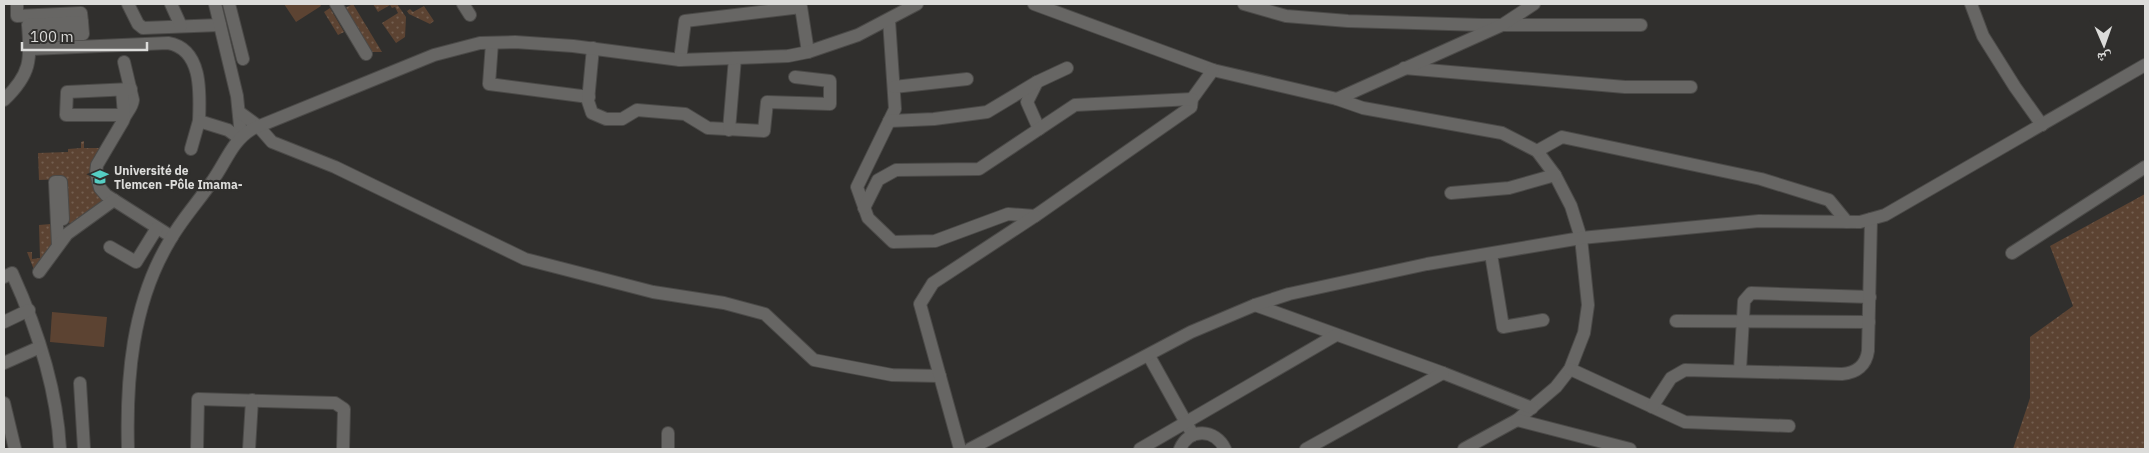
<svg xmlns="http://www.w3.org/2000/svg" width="2149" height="453" font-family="'IBM Plex Sans','Noto Naskh Arabic',sans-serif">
<defs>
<pattern id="grass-dots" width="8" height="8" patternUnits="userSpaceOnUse" patternTransform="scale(1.25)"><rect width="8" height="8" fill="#5c4332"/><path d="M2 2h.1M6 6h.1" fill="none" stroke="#735e4f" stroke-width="1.8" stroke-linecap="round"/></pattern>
</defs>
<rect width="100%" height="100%" fill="#302f2d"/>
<!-- grass -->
<g fill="url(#grass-dots)">
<polygon points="353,4 382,52 370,52 345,8"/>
<polygon points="373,4 397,4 406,17 405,37 396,43 382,23 398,13 395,7 392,8 390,5 378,12"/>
<polygon points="402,4 407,11 410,9 413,12 424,6 434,21 430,24 409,14"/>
<polygon points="330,8 344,32 338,35 324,12"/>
<path d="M84 141V148H101C84 169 88 182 105 200L71 225 66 219 64 179 39 180 38 153 68 152V149L81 148V142Z"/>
<polygon points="2145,194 2145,449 2013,449 2030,398 2030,337 2073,306 2050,246"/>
<polygon points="51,224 56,243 36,275 27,252 32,252 32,259 40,258 39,225"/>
</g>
<!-- pitch -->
<g fill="#5c4332">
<polygon points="284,4 320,4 321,6 296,22"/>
<polygon points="52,312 107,317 104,347 50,342"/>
</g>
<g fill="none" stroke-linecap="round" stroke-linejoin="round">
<!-- minor casing -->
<g stroke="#4b4a48" stroke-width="14">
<g id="minor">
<polyline points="17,4 17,16 81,13 82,22"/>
<polyline points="128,4 138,24 143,28 220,25"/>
<polyline points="171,4 181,26"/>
<polyline points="215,4 237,96 241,136"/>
<polyline points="229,4 243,59"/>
<polyline points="336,4 366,54"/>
<polyline points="463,4 470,15"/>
<polyline points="1034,4 1213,70 1337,99 1363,108 1502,133 1537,151 1555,175 1571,206 1581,238 1588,305 1584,333 1570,369 1556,387 1517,420 1464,449"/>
<polyline points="1244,4 1286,16 1348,21 1482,25 1641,25"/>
<polyline points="1971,4 1983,36 2015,87 2042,125"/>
<polyline points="889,20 895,109 857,187 868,218 893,242 935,241 1008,214 1035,216 1191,107 1192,99 1213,70"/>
<polyline points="492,43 489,84 589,97"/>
<polyline points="593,48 588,101 592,113 606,119 622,119 637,110 685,114 708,128 764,131 767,102 830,104 830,81 795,77"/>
<path d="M31 49 168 43C203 49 200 94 199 121"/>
<polyline points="680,60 685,21 801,7 808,52"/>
<path d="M124 62 133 100C132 109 125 113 123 121L97 165 96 173 100 188 106 195 172 237"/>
<polyline points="1404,68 1625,87 1691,87"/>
<polyline points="1037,82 1027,102 1039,129"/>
<polyline points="894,87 967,79"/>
<polyline points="122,90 124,115 66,115 67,92 131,89"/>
<polyline points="1337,99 1502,25 1534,4"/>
<path d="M4 100C31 74 31 60 28 25L82 22 83 34 29 37"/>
<polyline points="239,112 258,126 272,142 335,167 525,259 653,292 724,303 765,314 814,360 892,375 940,376"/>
<polyline points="889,121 934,119 987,112 1037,82 1067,68"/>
<polyline points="729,130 735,58"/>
<polyline points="191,149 199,121 228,130 239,138"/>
<polyline points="1537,151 1562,137 1761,179 1829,200 1847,222"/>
<polyline points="1451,193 1509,188 1555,175"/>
<polyline points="864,208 878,180 896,170 979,169 1075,105 1192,99"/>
<polyline points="57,220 63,219 61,182 55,182 58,245"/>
<polyline points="110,247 136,262 157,228"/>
<polyline points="2012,253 2145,167"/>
<polyline points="1491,254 1503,327 1543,320"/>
<polyline points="39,272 67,234 114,200"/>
<path d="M4 277 12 273C37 328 57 389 60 449"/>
<polyline points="1255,305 1443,373 1532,408"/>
<polyline points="1676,321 1869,322"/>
<polyline points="4,322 29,310"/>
<polyline points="1149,356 1193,435"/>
<polyline points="4,363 40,347"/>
<polyline points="1570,369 1685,422 1789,426"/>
<polyline points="1740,370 1744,301 1751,293 1870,297"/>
<polyline points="80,383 84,449"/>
<polyline points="4,403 15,449"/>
<path d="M1652 407 1671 378 1685 370 1842 374C1857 373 1866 365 1868 351L1871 219"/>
<polyline points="1517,420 1630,449"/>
<polyline points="668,433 668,449"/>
<path d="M128 449C126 379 132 304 169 242 181 220 199 201 213 180 226 162 232 141 252 129L434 55 480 43 515 42 573 46 680 60 788 56 808 52 858 35 917 4"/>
<polyline points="197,449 198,399 335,403 344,409 343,449"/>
<polyline points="249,449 252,400"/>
<polyline points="960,449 920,304 933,283 1035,216"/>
<polyline points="970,449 1191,332 1255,305 1289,294 1427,264 1581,238 1759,221 1860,222 1885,215 2145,65"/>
<polyline points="1140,449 1336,335"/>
<path d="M1180 449C1189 427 1216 429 1225 449"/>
<polyline points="1306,449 1443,373"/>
</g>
</g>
<!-- minor -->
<use href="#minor" stroke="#676664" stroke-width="12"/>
</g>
<!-- icons -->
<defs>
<g id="university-bare" transform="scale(1.35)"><path d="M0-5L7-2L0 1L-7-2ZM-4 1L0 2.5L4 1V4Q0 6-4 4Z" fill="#55cec4" stroke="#302f2d" stroke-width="2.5" paint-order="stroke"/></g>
</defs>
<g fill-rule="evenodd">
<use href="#university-bare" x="100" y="177"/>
</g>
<g text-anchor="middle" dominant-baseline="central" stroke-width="4.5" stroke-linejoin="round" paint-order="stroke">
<!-- poi labels -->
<g font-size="12" font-weight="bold" fill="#dcdcda" stroke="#302f2d" text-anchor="start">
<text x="114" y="170">Université de<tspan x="114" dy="14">Tlemcen -Pôle Imama-</tspan></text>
</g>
</g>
<!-- border -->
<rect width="2149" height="453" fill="none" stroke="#dcdcda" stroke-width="10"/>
<!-- north arrow -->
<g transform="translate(2104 45) rotate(178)" stroke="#302f2d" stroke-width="4" paint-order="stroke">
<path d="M0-4L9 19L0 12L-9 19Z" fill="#dcdcda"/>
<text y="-8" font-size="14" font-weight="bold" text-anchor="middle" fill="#dcdcda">ش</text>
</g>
<!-- scale -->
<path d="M22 42v8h125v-8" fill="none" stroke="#dcdcda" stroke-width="2.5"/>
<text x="30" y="42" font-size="15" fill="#dcdcda" stroke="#302f2d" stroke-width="4" paint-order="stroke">100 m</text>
</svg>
